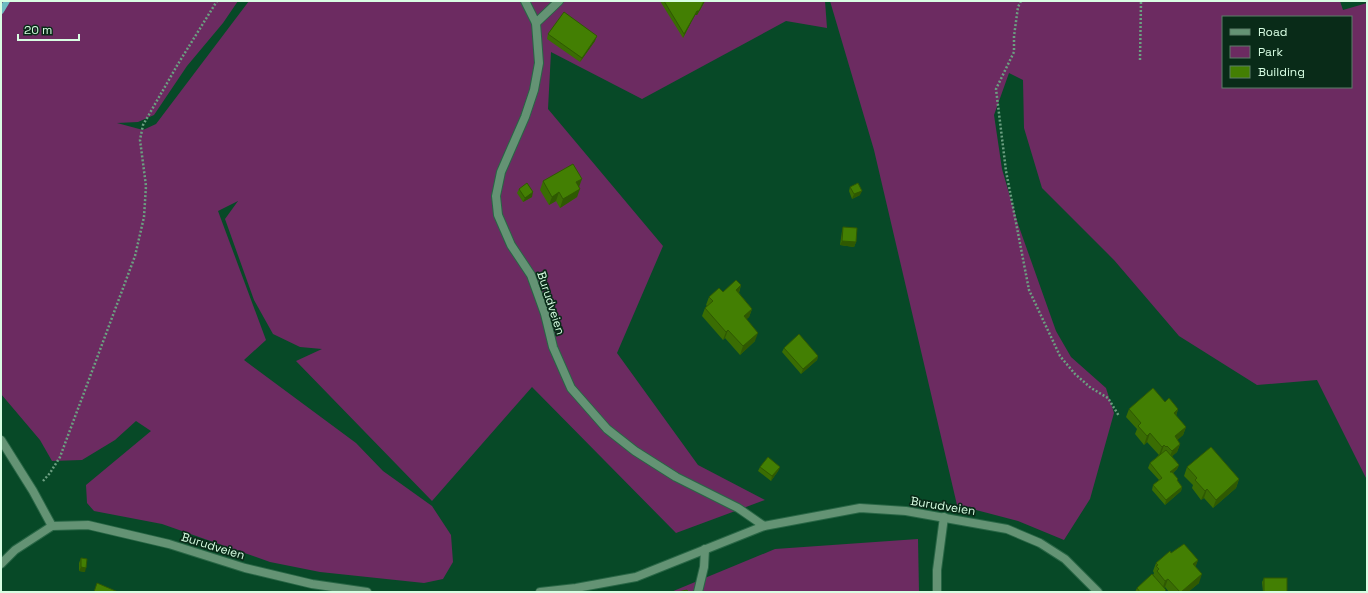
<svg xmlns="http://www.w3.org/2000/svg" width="1368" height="593" font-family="'Space Grotesk',sans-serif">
<rect width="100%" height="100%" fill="#074927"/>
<!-- green -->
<g fill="#6c2b61" fill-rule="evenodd">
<polygon points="1,1 238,1 223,23 187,66 154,115 138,122 117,123 143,130 156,124 249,1 825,1 827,28 786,21 642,99 551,52 548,109 663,246 617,353 698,465 765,500 676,533 532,387 432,501 296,361 322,349 300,347 273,334 254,300 225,219 238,201 218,211 266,340 244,360 356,443 383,471 432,506 451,535 453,562 443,579 424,583 320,572 270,562 162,524 94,511 87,503 86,485 151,431 136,421 115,440 82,460 52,461 40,440 1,394"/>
<path d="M830 1H1340L1343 10 1367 3V480L1317 380 1257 385 1179 336 1114 260 1042 188 1024 128 1023 80 1009 73 994 115 1002 169 1018 224 1056 331 1071 357 1106 388 1114 413 1090 499 1064 540 1018 521 957 505 874 150ZM1223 17H1351V87H1223Z"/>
<polygon points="918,539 919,592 671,592 775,549"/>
</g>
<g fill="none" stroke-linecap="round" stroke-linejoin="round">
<!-- stream -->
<polyline stroke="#6dbac0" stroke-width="6" points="1,11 7,1"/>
<!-- lane casing -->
<g stroke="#286645" stroke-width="10">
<g id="lane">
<polyline points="536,23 559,1"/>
<polyline points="698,592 704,567 705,549"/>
</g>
</g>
<!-- street casing -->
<g stroke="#286645" stroke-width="10">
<g id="street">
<polyline points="525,1 536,23 539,63 534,90 525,117 501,172 496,196 498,215 511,245 531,275 545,314 553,347 571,388 607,429 635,451 676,477 738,508 764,526"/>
<polyline points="1,440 33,491 52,526"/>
<polyline points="1,564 15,550 52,526 88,525 169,544 245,568 312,584 367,592"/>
<polyline points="540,592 576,588 636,577 764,526 860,508 906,511 1007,529 1040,543 1065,559 1098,592"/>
<polyline points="937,592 937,570 944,517"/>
</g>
</g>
<!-- path -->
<g stroke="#6b9f81" stroke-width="2.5" stroke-dasharray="2 2" stroke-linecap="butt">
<polyline points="1021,1 1018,7 1014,36 1014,52 996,89 1006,171 1029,290 1060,356 1075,374 1091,388 1108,398 1119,416"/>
<polyline points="1140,60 1141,1"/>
<polyline points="43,481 50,473 60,457 135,256 144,217 146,186 140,140 143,125 178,64 217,1"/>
</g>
<!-- lane -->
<use href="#lane" stroke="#649374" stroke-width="8"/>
<!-- street -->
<use href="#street" stroke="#649374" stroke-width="8"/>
</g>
<!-- wall -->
<g fill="#3a6d03">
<polygon points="660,1 705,1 697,15 695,15 683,38"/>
<polygon points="548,34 595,41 580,62 547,39"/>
<polygon points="543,181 579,187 577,197 560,208 556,201 549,205 540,190"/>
<polygon points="850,187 860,195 852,199 849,191"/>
<polygon points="519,189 532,197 523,202 517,193"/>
<polygon points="843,227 856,242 854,247 840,245 842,231"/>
<polygon points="741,285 739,293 752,309 749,317 746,319 755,341 740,355 725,338 723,340 702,316 705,308 707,306 706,305 709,297"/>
<polygon points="784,348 818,356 817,360 801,374 782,352"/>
<polygon points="1165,402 1178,409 1176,416 1186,427 1183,435 1177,440 1180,444 1177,452 1172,456 1179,465 1177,469 1173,473 1178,479 1177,481 1182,487 1181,491 1165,505 1152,490 1153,485 1159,480 1148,468 1150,463 1159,455 1147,442 1144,445 1135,434 1137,429 1126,417 1129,409"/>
<polygon points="760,467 780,467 778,471 771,481 758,471"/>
<polygon points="1187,467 1239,479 1236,488 1213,508 1204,498 1201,500 1192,488 1193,485 1184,476"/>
<polygon points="1171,553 1198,560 1195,567 1199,583 1188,592 1169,592 1165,587 1164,588 1166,592 1135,592 1137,588 1155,577 1153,575 1154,573 1153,571 1156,563"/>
<polygon points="81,558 85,572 79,571 79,563"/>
<polygon points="1264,578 1287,592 1263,592 1262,582"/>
</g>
<!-- shaded-wall -->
<g fill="#2f5902">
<polygon points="704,1 705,1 697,15 695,15 683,38 684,34 697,11"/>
<polygon points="597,36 595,41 580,62 582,58"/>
<polygon points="582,179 579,187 576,182"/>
<polygon points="580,189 577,197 560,208 563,199"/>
<polygon points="862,191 860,195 852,199 854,194"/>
<polygon points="533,192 532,197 523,202 525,198"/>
<polygon points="559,192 556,201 549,205 552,197"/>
<polygon points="842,241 856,242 854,247 840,245"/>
<polygon points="741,285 738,294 736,290"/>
<polygon points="752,309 749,317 741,325 744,316"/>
<polygon points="728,330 725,338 723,340 726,332"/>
<polygon points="758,333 755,341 740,355 743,346"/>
<polygon points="818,356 817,360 801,374 803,369"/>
<polygon points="1178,409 1175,418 1174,413"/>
<polygon points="1186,427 1183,435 1172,445 1175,436"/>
<polygon points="1150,433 1147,442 1144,445 1147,436"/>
<polygon points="1180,444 1177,452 1169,459 1172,451"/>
<polygon points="1164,445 1161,454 1159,455 1162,447"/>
<polygon points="1179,465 1177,469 1169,477 1170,472"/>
<polygon points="780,467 778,471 771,481 772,476"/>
<polygon points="1239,479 1236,488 1213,508 1216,500"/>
<polygon points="1182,487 1181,491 1165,505 1166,500"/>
<polygon points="1207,489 1204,498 1201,500 1205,491"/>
<polygon points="1198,560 1195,568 1193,564"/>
<polygon points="81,567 86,568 85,572 79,571"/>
<polygon points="1202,574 1199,583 1188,592 1181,592"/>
<polygon points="1168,579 1165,587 1162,590 1165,581"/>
</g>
<!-- building -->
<g fill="#437f03" stroke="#2f5902">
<polygon points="664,1 704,1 699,11 697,11 684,34"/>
<polygon points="564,12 597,36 582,58 548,34"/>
<polygon points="573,164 582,179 576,182 580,189 563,199 559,192 552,197 543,181"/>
<polygon points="527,183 533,192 525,198 519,189"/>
<polygon points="858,183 862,191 854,194 850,187"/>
<polygon points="843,227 857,228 856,242 842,241"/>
<polygon points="736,280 741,285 736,290 752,309 744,316 758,333 743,346 728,330 726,332 705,308 713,301 709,297 719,288 723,292"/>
<polygon points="799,334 818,356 803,369 784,348"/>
<polygon points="1153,388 1165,402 1169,398 1178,409 1174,413 1186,427 1175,436 1180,444 1172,451 1167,446 1166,447 1164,445 1162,447 1150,433 1147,436 1138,426 1141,423 1129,409"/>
<polygon points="1211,447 1239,479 1216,500 1207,489 1205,491 1195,480 1197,478 1187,467"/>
<polygon points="1166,450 1179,465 1170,472 1172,472 1178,479 1177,480 1182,487 1166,500 1153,485 1162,478 1150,463"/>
<polygon points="768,457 780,467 772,476 760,467"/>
<polygon points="1184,544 1198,560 1193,564 1202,574 1181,592 1180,592 1168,579 1165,581 1157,571 1159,569 1156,566 1158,565 1156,563 1170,551 1171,553"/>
<polygon points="81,558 87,559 86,568 81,567"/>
<polygon points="1152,574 1166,590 1164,592 1140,592 1137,588"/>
<rect x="1264" y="578" width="23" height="14"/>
<polygon points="97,583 118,592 94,592"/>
<polygon points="687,590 688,592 678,592"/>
</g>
<g text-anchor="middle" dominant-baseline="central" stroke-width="3.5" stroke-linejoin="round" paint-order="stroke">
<!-- street labels -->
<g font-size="12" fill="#d8fee3" stroke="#092b18">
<text transform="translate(551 303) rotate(72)">Burudveien</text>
<text transform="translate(943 506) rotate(9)">Burudveien</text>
<text transform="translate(213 546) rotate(17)">Burudveien</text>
</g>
</g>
<!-- border -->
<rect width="1368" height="593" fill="none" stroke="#d8fee3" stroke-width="4"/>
<!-- legend -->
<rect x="1222" y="16" width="130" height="72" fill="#092b18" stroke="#5c7f69"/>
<rect x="1230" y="29" width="20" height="6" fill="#649374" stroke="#5c7f69"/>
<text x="1258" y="36" font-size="12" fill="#d8fee3">Road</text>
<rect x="1230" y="46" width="20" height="12" fill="#6c2b61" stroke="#5c7f69"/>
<text x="1258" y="56" font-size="12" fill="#d8fee3">Park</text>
<rect x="1230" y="66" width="20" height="12" fill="#437f03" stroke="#5c7f69"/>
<text x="1258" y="76" font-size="12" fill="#d8fee3">Building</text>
<!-- scale -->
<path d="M18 34v6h61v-6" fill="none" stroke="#d8fee3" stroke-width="2"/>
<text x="24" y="34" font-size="12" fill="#d8fee3" stroke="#092b18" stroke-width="3" paint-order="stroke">20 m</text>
</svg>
